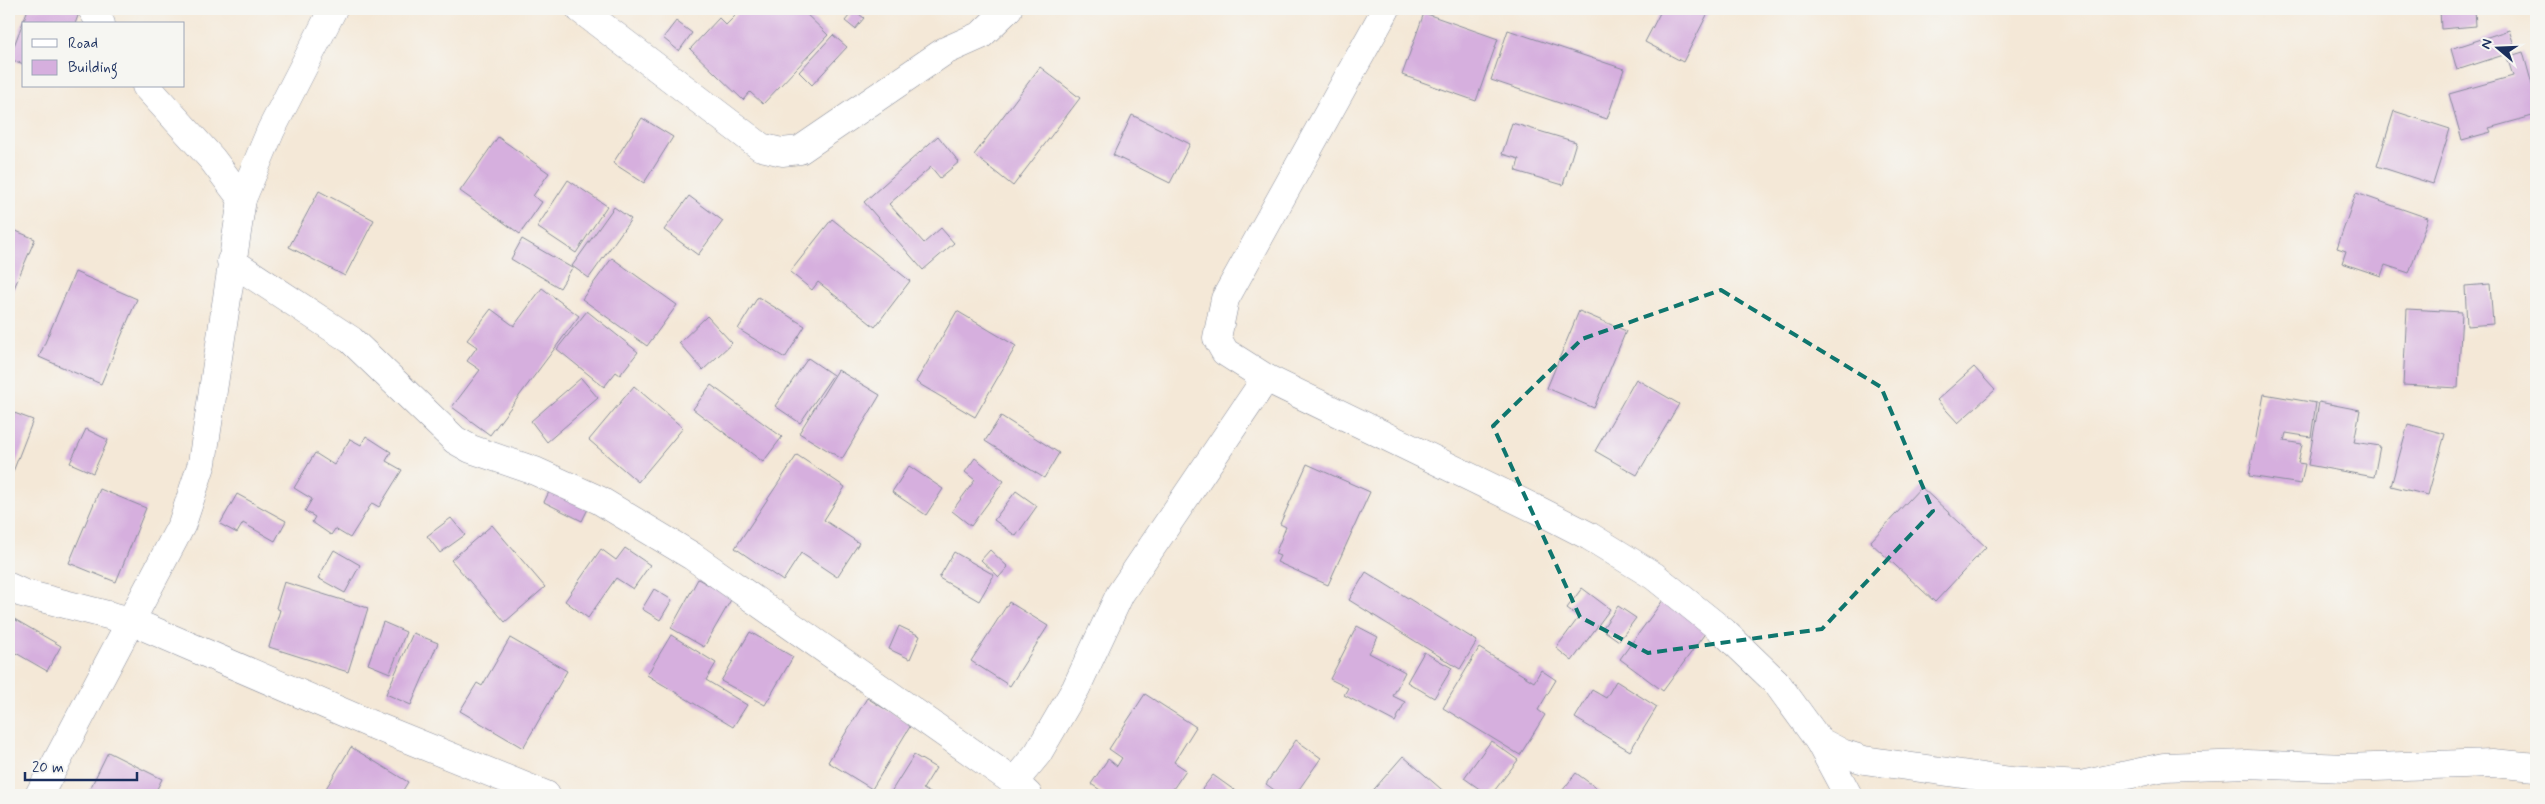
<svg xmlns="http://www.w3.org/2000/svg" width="2545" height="804" font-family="Mynerve,sans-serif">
<rect width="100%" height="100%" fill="#f6f6f2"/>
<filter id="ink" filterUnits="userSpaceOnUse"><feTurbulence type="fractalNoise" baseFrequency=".02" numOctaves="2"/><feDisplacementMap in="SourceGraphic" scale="10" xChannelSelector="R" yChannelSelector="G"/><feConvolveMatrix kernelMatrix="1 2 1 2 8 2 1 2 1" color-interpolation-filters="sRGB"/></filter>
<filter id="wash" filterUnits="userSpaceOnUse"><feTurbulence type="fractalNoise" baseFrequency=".0096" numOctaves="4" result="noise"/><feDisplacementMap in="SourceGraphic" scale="20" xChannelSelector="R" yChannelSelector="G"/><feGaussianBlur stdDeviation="1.12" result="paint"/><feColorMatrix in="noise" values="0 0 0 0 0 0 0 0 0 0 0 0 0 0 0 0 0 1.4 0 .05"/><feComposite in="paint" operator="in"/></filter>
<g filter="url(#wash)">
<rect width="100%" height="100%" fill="#f4e8d7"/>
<g id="blocks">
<!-- building -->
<g fill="#d6afde">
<polygon points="28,9 80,10 75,24 24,24 24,64 9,59"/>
<polygon points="742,9 801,9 828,35 763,104 750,92 743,100 690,49 719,18 726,25"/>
<polygon points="1662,9 1710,9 1683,62 1645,42"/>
<polygon points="2440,9 2475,9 2476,26 2441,29"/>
<polygon points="854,10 864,18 855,29 845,21"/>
<polygon points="1424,13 1498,39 1476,101 1402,75"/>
<polygon points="676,21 692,33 679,51 663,38"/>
<polygon points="1508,30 1624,69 1607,119 1491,80"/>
<polygon points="2509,30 2516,51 2457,70 2451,49"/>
<polygon points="833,35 847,47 812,85 799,72"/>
<polygon points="2523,52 2536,99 2536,115 2489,128 2491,132 2462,140 2449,94 2513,76 2507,57"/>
<polygon points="1040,67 1080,98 1013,186 974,155"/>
<polygon points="2394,111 2450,129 2433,184 2377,166"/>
<polygon points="1132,115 1190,144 1170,183 1113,155"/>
<polygon points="642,118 673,137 644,183 613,163"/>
<polygon points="1512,123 1576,142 1563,185 1516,171 1519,159 1502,154"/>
<polygon points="938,136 959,162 940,178 931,167 889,204 924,243 941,228 954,243 923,270 864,202"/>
<polygon points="498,137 549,173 533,196 542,202 520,234 460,191"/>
<polygon points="568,180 607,206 576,253 537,227"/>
<polygon points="319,191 374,220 345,276 289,247"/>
<polygon points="2356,193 2428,218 2409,273 2385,265 2381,276 2342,263 2346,251 2337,248"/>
<polygon points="689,196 723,221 698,255 664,230"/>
<polygon points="614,207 631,219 589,278 572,266"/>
<polygon points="832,219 910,281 875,327 818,282 812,290 790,272"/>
<polygon points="9,228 35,239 9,300"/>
<polygon points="522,239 572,268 560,288 511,259"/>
<polygon points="612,258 677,305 647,346 582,299"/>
<polygon points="75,272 137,299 101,384 39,357"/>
<polygon points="2490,284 2493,324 2467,326 2465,286"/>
<polygon points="542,288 579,316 490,435 452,407 480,370 467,361 477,347 467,340 491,309 514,326"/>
<polygon points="758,297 805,326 785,358 738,329"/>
<polygon points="2407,309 2462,312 2458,388 2403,385"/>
<polygon points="587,311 638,352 620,375 616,372 604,387 557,349"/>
<polygon points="957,311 1016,346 975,417 916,382"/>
<polygon points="1579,311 1626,331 1594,408 1547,388"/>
<polygon points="707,316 732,343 703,370 679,343"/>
<polygon points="808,358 833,375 800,423 775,406"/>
<polygon points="1974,367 1995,390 1958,423 1937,400"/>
<polygon points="838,370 880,395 842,459 799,433"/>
<polygon points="581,378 598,398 547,442 531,421"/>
<polygon points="1636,379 1679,404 1637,475 1595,451"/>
<polygon points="711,385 782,437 763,462 693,409"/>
<polygon points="634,386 683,428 638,482 589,440"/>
<polygon points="2264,394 2316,403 2311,437 2286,433 2284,441 2302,444 2298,463 2305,464 2301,484 2249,476"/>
<polygon points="2319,402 2360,410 2354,442 2380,446 2374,477 2308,465"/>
<polygon points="9,411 33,420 9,482"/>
<polygon points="1001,416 1059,453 1044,478 985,441"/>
<polygon points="2408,424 2445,434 2428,495 2391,486"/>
<polygon points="86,429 108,440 93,473 70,463"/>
<polygon points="366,436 391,452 386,461 402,470 379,507 372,503 350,538 335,529 331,535 312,522 315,517 305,511 312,499 294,488 315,453 334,465 350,439 361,445"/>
<polygon points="797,455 845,487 824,520 859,543 837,577 801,553 783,581 735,548"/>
<polygon points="975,458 1004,481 971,526 952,511 975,480 965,472"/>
<polygon points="1307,464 1370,492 1328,585 1277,562 1280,556 1275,554 1286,527 1280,524"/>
<polygon points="909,466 943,489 926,515 892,492"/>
<polygon points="553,484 591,503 582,521 544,502"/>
<polygon points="1921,487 1986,547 1935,602 1870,542"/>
<polygon points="100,489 146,508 116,582 69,563"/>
<polygon points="1016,491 1037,506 1016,536 994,520"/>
<polygon points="237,494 286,521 275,541 243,523 237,533 220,524"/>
<polygon points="451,518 465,535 440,553 427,536"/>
<polygon points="492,525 545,587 505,622 451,560"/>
<polygon points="625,548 650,565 633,589 616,578 588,618 565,601 601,549 616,560"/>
<polygon points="334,550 360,565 345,593 318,578"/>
<polygon points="990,550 1008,567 999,577 981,560"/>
<polygon points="954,552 994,575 979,601 939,578"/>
<polygon points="1366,572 1477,641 1460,669 1349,600"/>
<polygon points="698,579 732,598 704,647 671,628"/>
<polygon points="284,582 368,608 348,672 269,647 280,610 276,608"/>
<polygon points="1582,588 1610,609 1572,661 1556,648 1579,617 1567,608"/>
<polygon points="654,589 672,600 660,620 642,609"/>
<polygon points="1666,596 1709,628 1663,691 1620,659"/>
<polygon points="1009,602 1048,626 1010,686 971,661"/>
<polygon points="1618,606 1636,618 1619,641 1602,629"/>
<polygon points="9,616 61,646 47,671 9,649"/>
<polygon points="383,622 406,632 390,673 368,664"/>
<polygon points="899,626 920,636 910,659 889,649"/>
<polygon points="1357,626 1378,637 1369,653 1405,672 1393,696 1405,702 1395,722 1344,695 1348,688 1330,679"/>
<polygon points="750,632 793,657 765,705 721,681"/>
<polygon points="413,633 438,643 411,705 386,694"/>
<polygon points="671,635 716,663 706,680 747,705 733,727 647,675"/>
<polygon points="510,638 567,671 523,748 460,711 477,683 482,686"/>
<polygon points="1479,648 1534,682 1541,670 1556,680 1538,710 1545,715 1520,755 1443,708"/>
<polygon points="1424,652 1452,668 1434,698 1407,682"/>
<polygon points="1616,681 1657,707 1630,751 1575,718 1592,690 1606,698"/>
<polygon points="1145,694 1196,727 1174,762 1186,770 1169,795 1108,795 1091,784 1108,759 1117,766 1122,758 1109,749"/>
<polygon points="867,698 911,725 872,789 828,762"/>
<polygon points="1296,740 1321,758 1295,795 1281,795 1266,784"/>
<polygon points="1491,741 1518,760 1491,795 1488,795 1464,778"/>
<polygon points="351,747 408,782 400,795 322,795"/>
<polygon points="108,752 162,779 154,795 87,795"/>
<polygon points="914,755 936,768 923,789 934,795 889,795"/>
<polygon points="1403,756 1448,795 1369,795"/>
<polygon points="1576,773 1606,795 1559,795"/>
<polygon points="1213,775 1241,795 1199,793"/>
</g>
</g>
</g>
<g filter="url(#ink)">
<use href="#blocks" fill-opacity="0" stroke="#888c9a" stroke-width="1"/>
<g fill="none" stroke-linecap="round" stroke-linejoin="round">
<!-- minor casing -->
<g stroke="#888c9a" stroke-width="29">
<g id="minor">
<polyline points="92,9 101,24"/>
<polyline points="580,9 761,147 782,152 800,150 945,51 981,35 1008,9"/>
<polyline points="1386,9 1225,299 1217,338 1225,352 1266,378 1540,511 1589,536 1654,576 1724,632 1776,682 1819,741 1842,753 1864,760 2011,781 2081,785"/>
<polyline points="146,86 212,159 242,199"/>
<polyline points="231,261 351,340 455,440 471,449 535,471 599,500 692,556 1014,782 1028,795"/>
<polyline points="9,587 22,593 131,621 368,723 546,795"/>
<polyline points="1819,741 1848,795"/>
<polyline points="1014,782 1038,753 1076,688 1120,594 1266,378"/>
<polyline points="39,795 182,524 202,463 242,199 271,130 333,9"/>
<polyline points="2064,795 2081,785 2164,767 2247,764 2345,768 2492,763 2536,767"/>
</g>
</g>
<!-- minor -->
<use href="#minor" stroke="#fff" stroke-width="28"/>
</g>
</g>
<!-- marked area -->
<path fill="none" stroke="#0f766e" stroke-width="4" stroke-dasharray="10 6" stroke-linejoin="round" d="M1721 290 1881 387 1933 511 1822 629 1648 653 1580 617 1493 426 1582 339Z"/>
<!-- margin -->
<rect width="2545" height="804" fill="none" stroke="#f6f6f2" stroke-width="30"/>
<!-- legend -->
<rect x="22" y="22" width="162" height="65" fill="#f6f6f2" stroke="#9ea6b7"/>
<rect x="32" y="39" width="25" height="8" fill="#ffffff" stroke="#9ea6b7"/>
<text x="68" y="48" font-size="15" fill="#1b2f5e">Road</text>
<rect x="32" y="60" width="25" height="15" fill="#d6afde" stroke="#9ea6b7"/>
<text x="68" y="72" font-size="15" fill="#1b2f5e">Building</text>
<!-- north arrow -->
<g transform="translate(2498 48) rotate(289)" stroke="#f6f6f2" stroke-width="4" paint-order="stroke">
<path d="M0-4L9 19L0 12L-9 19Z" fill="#1b2f5e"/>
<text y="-8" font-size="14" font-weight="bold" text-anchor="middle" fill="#1b2f5e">N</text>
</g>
<!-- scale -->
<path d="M25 772v8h112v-8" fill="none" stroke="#1b2f5e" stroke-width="2.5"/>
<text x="32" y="772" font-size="15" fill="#1b2f5e" stroke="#f6f6f2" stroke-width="4" paint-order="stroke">20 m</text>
</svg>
